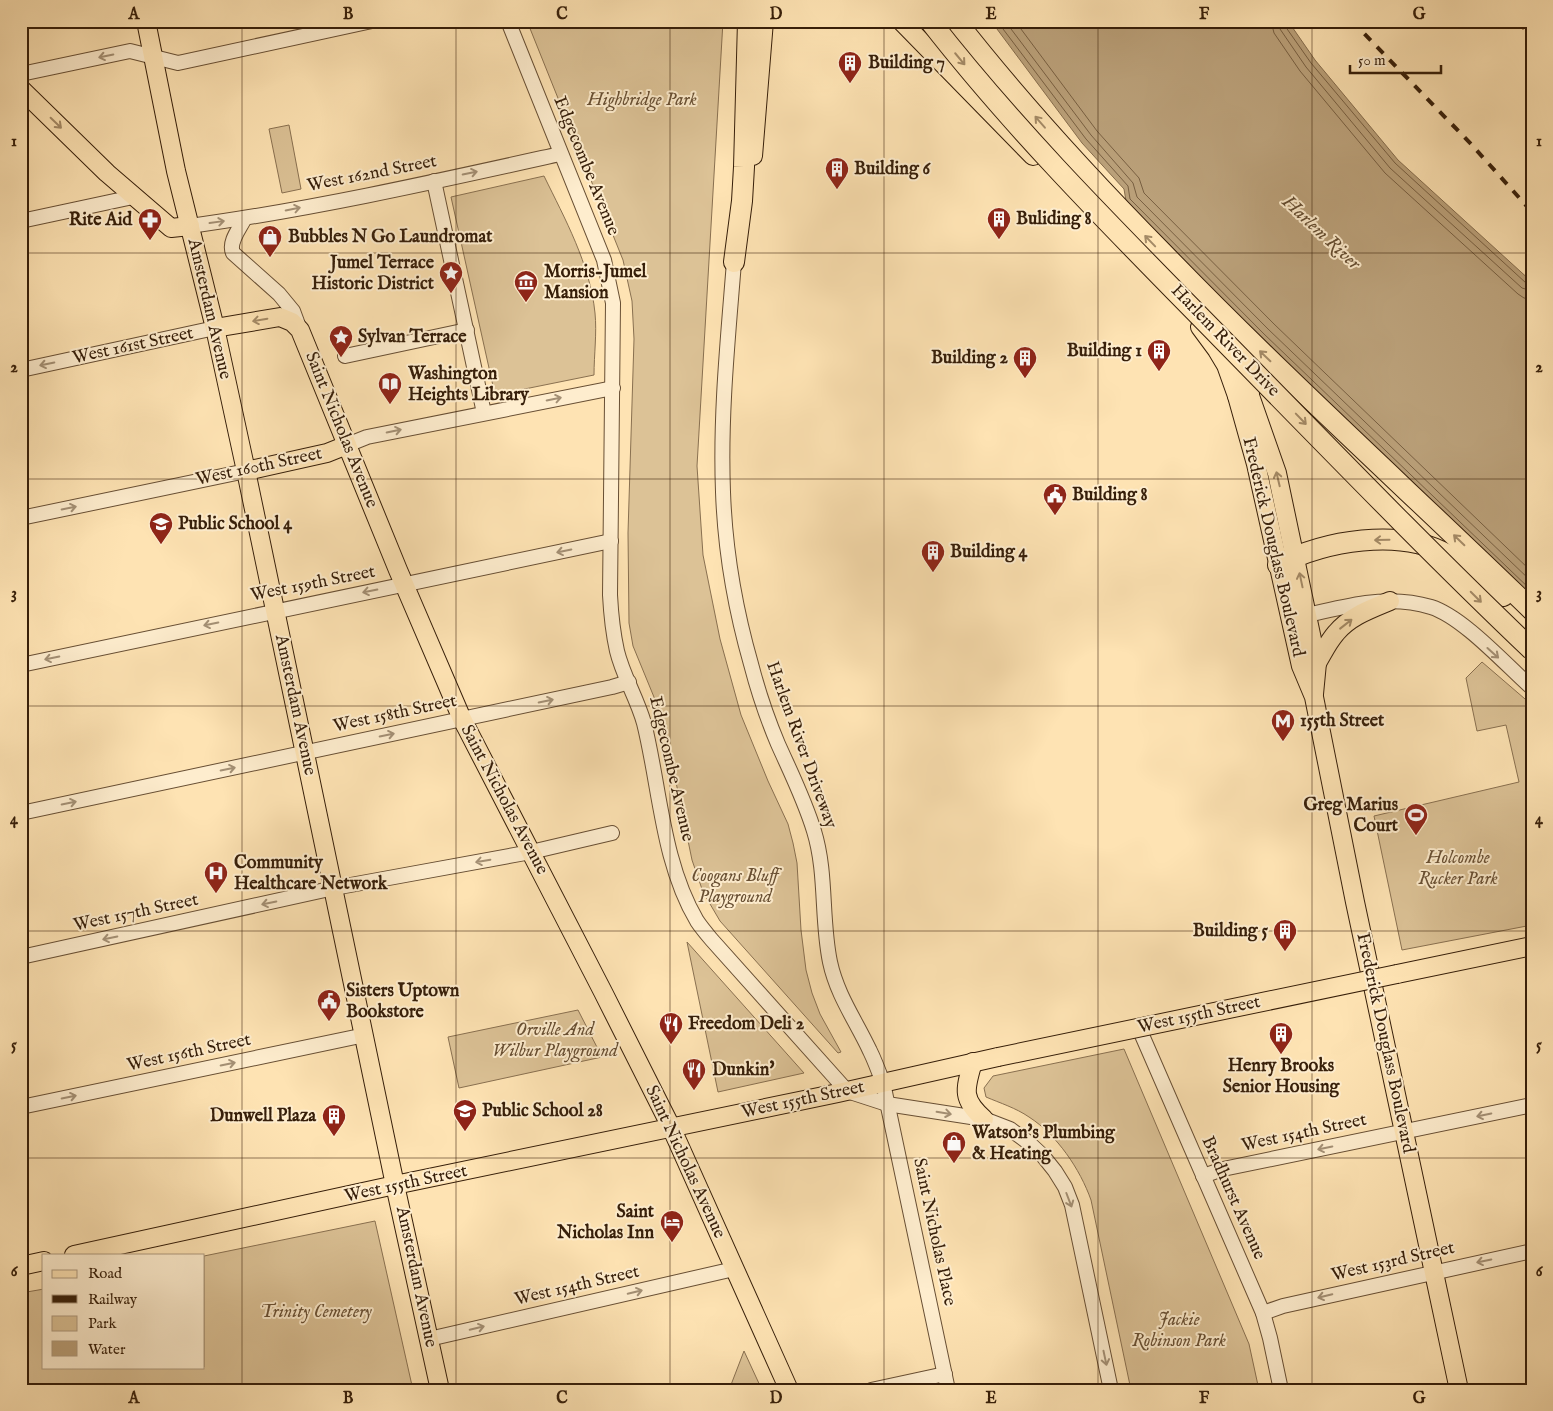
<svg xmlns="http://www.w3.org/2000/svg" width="1553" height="1411" font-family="'IM FELL English',serif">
<rect width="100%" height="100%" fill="#fee3b3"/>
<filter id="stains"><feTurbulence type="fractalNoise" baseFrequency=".004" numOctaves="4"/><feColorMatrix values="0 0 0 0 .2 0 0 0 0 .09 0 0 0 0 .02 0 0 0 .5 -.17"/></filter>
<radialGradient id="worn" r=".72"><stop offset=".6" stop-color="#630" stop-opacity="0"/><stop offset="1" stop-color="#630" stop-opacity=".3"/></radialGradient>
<!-- green -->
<g fill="#dcc296" stroke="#897050">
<polygon points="527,21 723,21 697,466 703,555 720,639 741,715 768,781 788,824 793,843 797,863 801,930 806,970 812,993 820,1014 841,1052 838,1053 720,921 703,892 692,860 663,719 633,646 629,623 628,533 634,339 632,301 623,260"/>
<polygon points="289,125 301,189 282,193 269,129"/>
<path d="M544 176C565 219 590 264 595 313 597 333 594 355 594 375L495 395 451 197Z"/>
<polygon points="1482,662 1532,705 1532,925 1402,950 1374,816 1519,782 1506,725 1477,731 1466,678"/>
<polygon points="687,942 804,1073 718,1092"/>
<polygon points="578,1010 602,1057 459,1088 448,1037"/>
<path d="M1124 1049 1249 1344 1259 1390H1131L1091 1200C1080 1169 1057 1135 1029 1117 1016 1108 1000 1103 986 1097L984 1088 993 1076Z"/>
<polygon points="375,1221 413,1390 21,1390 21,1293 44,1289 44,1367 204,1367 204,1256"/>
<polygon points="744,1351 762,1390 729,1390"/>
</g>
<!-- water -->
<polygon fill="#baa079" stroke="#856c4c" points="991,21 1288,21 1315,60 1398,160 1532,282 1532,597 1260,337 1126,201 1124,189 1082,143"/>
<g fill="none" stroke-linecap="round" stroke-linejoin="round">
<!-- shore -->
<g stroke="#785f41" stroke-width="1">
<polyline points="997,21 1086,139 1128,186 1130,199 1264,334 1532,591"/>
<polyline points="1005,21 1091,135 1133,183 1137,197 1268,329 1532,582"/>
<polyline points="1015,21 1097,131 1139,178 1144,193 1274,324 1532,572"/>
<polyline points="1271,21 1274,33 1300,71 1385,173 1518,294 1524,298 1532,299"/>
<polyline points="1278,21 1280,29 1306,67 1390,168 1522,288 1532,291"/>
<polyline points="1284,21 1285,26 1311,63 1395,163 1526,283 1532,285"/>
</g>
<!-- minor casing -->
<g stroke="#684f34" stroke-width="16">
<g id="minor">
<path d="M508 21 604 260 613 303 610 595C611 614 613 633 617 651 623 676 637 698 644 723 660 787 662 862 697 921 701 927 706 933 711 939L847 1091 887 1104 984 1119 1010 1129 1029 1143 1043 1156 1055 1171 1065 1187 1072 1205 1111 1390"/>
<polyline points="21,74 130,51 178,63 372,21"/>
<polyline points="434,181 484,413"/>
<path d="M245 218C240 228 228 242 233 253L279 294 293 311 300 330"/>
<polyline points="21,221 133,197"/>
<path d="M190 226C314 209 438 181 560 154"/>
<path d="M734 262C728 338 720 415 723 492 725 549 735 608 751 664 758 691 767 718 778 744 791 773 805 801 814 831 827 873 821 919 830 962 837 995 856 1021 870 1051 875 1061 879 1072 883 1083L948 1390"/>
<polyline points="345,356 467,330"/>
<polyline points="21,370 215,328"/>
<polyline points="347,445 367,437 613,388"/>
<polyline points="21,518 246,471"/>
<path d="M1299 617C1321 612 1344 606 1366 603 1387 600 1411 601 1431 607 1463 617 1506 665 1532 688"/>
<polyline points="21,665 611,541"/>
<polyline points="21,813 612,687 629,682"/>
<polyline points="21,957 334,888 531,852 612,833"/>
<polyline points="1138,1026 1263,1313 1270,1338 1281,1390"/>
<polyline points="21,1107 365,1035"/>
<polyline points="1203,1176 1223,1169 1532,1105"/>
<polyline points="1263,1313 1283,1306 1532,1251"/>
<polyline points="429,1339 734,1269"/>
<polyline points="871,1390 945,1374"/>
</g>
</g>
<!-- major casing -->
<g stroke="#361e09" stroke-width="20">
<g id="major">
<polyline points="146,21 176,171 215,328 246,471 395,1185 440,1390"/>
<polyline points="901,21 1033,156"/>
<polyline points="21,89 107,173 171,228 190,226"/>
<polyline points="753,156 764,21"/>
<polyline points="1200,327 1217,350 1226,365 1237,396 1256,464 1301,666 1314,697 1355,902 1459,1390"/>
<polyline points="215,328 280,317 292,322 300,330 398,570 462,719 603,992 671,1127 789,1390"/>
<polyline points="1237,396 1249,393 1277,473 1317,663 1314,694"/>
<polyline points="246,471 327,453 347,445"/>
<path d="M1317 663C1323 653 1328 642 1336 633 1350 616 1371 609 1390 601"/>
<polyline points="1397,974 1532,946"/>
<path d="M973 1062C965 1089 961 1099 984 1119"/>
<polyline points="74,1255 395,1185 838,1093 998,1057"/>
<polyline points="21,1266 44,1261"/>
</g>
</g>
<!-- highway casing -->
<g stroke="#361e09" stroke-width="22">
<g id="highway">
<path d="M956 21C1020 103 1090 179 1163 253 1282 376 1409 491 1532 610"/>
<polyline points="734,262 742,201 744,167 748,21"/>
<polyline points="1232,351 1249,393"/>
<path d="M1278 565C1324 541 1400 527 1448 555 1468 567 1483 584 1503 596"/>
</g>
</g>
<!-- minor -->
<use href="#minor" stroke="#feedce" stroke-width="14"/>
<!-- major -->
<use href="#major" stroke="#fee3b3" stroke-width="18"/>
<!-- highway -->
<use href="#highway" stroke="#fee3b3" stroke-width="20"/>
<!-- rail -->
<g stroke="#361e09" stroke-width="4" stroke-dasharray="9 9" stroke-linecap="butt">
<polyline points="1352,21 1471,144 1532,212"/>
<polyline points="1520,21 1532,42"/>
</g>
<!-- major-bridge casing -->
<g stroke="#361e09" stroke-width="20" stroke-linecap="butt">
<polyline id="major-bridge" points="998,1057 1397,974"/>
</g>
<!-- highway-bridge casing -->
<g stroke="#361e09" stroke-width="22" stroke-linecap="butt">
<path id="highway-bridge" d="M930 21C1018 134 1120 235 1220 337 1323 442 1425 548 1532 650"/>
</g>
<!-- major-bridge -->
<use href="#major-bridge" stroke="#fee3b3" stroke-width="18"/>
<!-- highway-bridge -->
<use href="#highway-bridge" stroke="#fee3b3" stroke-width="20"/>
</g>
<!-- one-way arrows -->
<defs><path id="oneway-shaft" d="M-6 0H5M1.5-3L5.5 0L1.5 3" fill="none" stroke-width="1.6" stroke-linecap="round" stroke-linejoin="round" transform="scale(1.25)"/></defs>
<g stroke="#a49075">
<use href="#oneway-shaft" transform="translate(106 56) rotate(168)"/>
<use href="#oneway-shaft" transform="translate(470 173) rotate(-12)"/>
<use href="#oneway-shaft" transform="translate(293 209) rotate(-11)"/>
<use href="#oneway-shaft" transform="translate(217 222) rotate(-8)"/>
<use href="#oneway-shaft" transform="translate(47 364) rotate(168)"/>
<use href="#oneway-shaft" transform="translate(554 399) rotate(-11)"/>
<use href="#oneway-shaft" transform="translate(394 431) rotate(-12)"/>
<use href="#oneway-shaft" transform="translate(69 508) rotate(-12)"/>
<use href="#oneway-shaft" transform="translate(564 551) rotate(168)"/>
<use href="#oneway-shaft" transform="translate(370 591) rotate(169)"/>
<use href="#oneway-shaft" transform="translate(211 624) rotate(168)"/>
<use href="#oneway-shaft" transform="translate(1493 653) rotate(42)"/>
<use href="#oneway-shaft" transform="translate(52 658) rotate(168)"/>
<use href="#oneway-shaft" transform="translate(546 701) rotate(-12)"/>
<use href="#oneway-shaft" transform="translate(387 735) rotate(-12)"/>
<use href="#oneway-shaft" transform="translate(228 769) rotate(-12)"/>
<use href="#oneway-shaft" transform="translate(69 803) rotate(-12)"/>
<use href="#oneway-shaft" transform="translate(483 861) rotate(170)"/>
<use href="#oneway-shaft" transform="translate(269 903) rotate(168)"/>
<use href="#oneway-shaft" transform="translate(110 938) rotate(168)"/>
<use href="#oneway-shaft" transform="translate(228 1064) rotate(-12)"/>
<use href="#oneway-shaft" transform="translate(69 1097) rotate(-12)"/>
<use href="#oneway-shaft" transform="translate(944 1113) rotate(9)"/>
<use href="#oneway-shaft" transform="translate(1484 1115) rotate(168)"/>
<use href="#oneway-shaft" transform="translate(1325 1148) rotate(168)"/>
<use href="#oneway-shaft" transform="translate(1069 1200) rotate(69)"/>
<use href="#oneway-shaft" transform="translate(1484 1261) rotate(168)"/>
<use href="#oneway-shaft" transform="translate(635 1292) rotate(-13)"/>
<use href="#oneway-shaft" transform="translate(1325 1296) rotate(167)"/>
<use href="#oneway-shaft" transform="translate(477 1328) rotate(-13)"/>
<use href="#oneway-shaft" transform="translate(1105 1358) rotate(78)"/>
</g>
<g stroke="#a48a66">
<use href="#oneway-shaft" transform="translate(960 59) rotate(50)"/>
<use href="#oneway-shaft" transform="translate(1040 122) rotate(-131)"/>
<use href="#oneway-shaft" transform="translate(56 123) rotate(44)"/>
<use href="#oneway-shaft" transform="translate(1150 241) rotate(-134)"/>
<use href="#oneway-shaft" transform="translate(260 320) rotate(170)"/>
<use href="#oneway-shaft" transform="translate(1265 356) rotate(-136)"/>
<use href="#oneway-shaft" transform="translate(1301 419) rotate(46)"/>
<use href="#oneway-shaft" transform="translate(1278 479) rotate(-103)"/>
<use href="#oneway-shaft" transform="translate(1382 540) rotate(179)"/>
<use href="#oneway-shaft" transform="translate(1459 540) rotate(-136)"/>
<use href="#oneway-shaft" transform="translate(1301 580) rotate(-102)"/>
<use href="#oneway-shaft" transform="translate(1476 597) rotate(45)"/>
<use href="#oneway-shaft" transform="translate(1346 624) rotate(-38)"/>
</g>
<!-- grid -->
<path fill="none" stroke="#361e09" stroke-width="1" stroke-opacity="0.55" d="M242 21V1390M456 21V1390M670 21V1390M884 21V1390M1098 21V1390M1312 21V1390M21 253H1532M21 479H1532M21 706H1532M21 931H1532M21 1158H1532"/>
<!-- icons -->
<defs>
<g id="building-pin" transform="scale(1.25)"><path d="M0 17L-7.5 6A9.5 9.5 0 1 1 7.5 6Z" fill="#8f2418" stroke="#feedce"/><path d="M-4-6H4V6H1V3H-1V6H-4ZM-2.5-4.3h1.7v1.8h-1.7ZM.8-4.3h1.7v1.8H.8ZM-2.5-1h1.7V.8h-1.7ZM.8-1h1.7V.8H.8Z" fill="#fff"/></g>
<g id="pharmacy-pin" transform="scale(1.25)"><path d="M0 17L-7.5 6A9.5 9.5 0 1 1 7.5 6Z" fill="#8f2418" stroke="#feedce"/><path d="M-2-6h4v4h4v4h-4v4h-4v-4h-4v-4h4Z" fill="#fff"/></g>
<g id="shop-pin" transform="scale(1.25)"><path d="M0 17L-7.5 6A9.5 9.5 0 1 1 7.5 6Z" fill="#8f2418" stroke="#feedce"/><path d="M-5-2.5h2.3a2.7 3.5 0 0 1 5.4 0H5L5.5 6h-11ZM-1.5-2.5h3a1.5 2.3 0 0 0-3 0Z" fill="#fff"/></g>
<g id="sight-pin" transform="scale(1.25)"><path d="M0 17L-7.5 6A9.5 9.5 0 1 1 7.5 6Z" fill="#8f2418" stroke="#feedce"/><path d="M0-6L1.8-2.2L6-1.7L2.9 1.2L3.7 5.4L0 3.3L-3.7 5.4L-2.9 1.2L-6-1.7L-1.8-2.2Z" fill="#fff"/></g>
<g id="museum-pin" transform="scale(1.25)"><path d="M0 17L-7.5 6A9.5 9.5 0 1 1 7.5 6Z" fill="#8f2418" stroke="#feedce"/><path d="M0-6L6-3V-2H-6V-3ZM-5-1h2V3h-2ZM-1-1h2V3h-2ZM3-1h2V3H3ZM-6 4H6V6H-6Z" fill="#fff"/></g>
<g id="library-pin" transform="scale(1.25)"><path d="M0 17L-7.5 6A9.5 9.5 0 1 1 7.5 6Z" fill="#8f2418" stroke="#feedce"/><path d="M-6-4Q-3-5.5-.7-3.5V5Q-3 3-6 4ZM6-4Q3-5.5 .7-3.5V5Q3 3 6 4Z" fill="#fff"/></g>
<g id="civic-pin" transform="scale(1.25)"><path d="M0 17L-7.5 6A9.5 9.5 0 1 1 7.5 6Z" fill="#8f2418" stroke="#feedce"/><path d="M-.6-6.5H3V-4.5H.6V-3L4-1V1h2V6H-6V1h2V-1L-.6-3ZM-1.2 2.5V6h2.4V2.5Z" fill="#fff"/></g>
<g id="school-pin" transform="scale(1.25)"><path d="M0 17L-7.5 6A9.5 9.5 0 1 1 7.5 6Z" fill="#8f2418" stroke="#feedce"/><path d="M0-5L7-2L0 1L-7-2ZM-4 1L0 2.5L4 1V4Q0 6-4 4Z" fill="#fff"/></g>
<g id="metro-pin" transform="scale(1.25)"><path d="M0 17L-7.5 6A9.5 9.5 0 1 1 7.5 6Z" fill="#8f2418" stroke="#feedce"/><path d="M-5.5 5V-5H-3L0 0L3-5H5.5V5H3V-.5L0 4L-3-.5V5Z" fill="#fff"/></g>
<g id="stadium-pin" transform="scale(1.25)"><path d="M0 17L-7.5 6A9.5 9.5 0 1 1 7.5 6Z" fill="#8f2418" stroke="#feedce"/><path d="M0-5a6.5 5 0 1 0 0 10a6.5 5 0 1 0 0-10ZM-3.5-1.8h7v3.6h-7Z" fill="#fff"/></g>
<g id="hospital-pin" transform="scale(1.25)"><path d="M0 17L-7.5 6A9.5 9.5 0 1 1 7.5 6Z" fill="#8f2418" stroke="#feedce"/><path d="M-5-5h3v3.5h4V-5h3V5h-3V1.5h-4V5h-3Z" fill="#fff"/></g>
<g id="restaurant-pin" transform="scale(1.25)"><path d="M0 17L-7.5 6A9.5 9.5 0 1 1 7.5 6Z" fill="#8f2418" stroke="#feedce"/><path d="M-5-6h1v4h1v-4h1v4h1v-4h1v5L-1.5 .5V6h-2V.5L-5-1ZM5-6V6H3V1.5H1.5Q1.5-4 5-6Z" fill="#fff"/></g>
<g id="hotel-pin" transform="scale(1.25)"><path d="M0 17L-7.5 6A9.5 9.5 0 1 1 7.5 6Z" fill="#8f2418" stroke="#feedce"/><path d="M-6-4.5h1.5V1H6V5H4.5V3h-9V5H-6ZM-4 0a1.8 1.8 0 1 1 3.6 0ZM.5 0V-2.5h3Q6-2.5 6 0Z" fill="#fff"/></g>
</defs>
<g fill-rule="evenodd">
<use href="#building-pin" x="850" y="63"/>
<use href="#building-pin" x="837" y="169"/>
<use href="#building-pin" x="999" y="219"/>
<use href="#pharmacy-pin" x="150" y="220"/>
<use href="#shop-pin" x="270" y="237"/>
<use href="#sight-pin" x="451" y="273"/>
<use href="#museum-pin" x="526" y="282"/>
<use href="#sight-pin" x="341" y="337"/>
<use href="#building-pin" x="1159" y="351"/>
<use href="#building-pin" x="1025" y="358"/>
<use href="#library-pin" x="390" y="384"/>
<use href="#civic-pin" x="1055" y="495"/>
<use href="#school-pin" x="161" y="524"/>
<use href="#building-pin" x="933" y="552"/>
<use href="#metro-pin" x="1283" y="721"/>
<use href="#stadium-pin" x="1416" y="815"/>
<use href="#hospital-pin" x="216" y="873"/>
<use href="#building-pin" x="1285" y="931"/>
<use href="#civic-pin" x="329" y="1001"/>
<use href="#restaurant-pin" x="671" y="1024"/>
<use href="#building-pin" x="1281" y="1034"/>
<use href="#restaurant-pin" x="694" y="1070"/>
<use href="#school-pin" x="465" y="1111"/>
<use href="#building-pin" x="334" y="1116"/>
<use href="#shop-pin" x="954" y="1143"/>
<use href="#hotel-pin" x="672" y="1222"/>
</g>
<g text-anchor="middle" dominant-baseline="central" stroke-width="4" stroke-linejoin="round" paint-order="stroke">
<!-- poi labels -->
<g font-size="18" font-weight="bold" fill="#361e09" stroke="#feedce" text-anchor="start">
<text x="868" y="63">Building 7</text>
<text x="854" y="169">Building 6</text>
<text x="1016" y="219">Buliding 8</text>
<text x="132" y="220" text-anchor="end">Rite Aid</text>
<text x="288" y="237">Bubbles N Go Laundromat</text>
<text x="434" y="263" text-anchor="end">Jumel Terrace<tspan x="434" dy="21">Historic District</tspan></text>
<text x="544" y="272">Morris-Jumel<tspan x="544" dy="21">Mansion</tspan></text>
<text x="358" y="337">Sylvan Terrace</text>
<text x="1142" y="351" text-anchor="end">Building 1</text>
<text x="1008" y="358" text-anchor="end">Building 2</text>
<text x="408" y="374">Washington<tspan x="408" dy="21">Heights Library</tspan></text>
<text x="1072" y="495">Building 8</text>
<text x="178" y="524">Public School 4</text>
<text x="950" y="552">Building 4</text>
<text x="1300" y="721">155th Street</text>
<text x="1398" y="805" text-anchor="end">Greg Marius<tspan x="1398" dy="21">Court</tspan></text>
<text x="234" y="863">Community<tspan x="234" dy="21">Healthcare Network</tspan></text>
<text x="1268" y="931" text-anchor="end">Building 5</text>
<text x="346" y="991">Sisters Uptown<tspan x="346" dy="21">Bookstore</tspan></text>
<text x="688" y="1024">Freedom Deli 2</text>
<text x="1281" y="1066" text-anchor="middle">Henry Brooks<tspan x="1281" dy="21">Senior Housing</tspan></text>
<text x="712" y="1070">Dunkin'</text>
<text x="482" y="1111">Public School 28</text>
<text x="316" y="1116" text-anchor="end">Dunwell Plaza</text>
<text x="972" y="1133">Watson's Plumbing<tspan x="972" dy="21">&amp; Heating</tspan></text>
<text x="654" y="1212" text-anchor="end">Saint<tspan x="654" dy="21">Nicholas Inn</tspan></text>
</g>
<!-- park labels -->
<g font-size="18" font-style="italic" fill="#684f33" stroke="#feedce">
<text x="642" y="100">Highbridge Park</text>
<text x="1458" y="858">Holcombe<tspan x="1458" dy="21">Rucker Park</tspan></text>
<text x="735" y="876">Coogans Bluff<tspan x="735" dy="21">Playground</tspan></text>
<text x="555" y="1030">Orville And<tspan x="555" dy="21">Wilbur Playground</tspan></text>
<text x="316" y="1312">Trinity Cemetery</text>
<text x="1179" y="1320">Jackie<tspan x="1179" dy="21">Robinson Park</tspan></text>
</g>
<!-- street labels -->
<g font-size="18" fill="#361e09" stroke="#feedce">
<text transform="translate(586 166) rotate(68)">Edgecombe Avenue</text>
<text transform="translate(372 174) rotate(-11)">West 162nd Street</text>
<text transform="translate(209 309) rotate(77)">Amsterdam Avenue</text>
<text transform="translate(1225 341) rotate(46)">Harlem River Drive</text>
<text transform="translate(133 346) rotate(-12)">West 161st Street</text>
<text transform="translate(341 430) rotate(68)">Saint Nicholas Avenue</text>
<text transform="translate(259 467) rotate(-12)">West 160th Street</text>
<text transform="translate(1273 547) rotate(77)">Frederick Douglass Boulevard</text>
<text transform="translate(313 584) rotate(-11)">West 159th Street</text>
<text transform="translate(295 705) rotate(78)">Amsterdam Avenue</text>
<text transform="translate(395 714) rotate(-12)">West 158th Street</text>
<text transform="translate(801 745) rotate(70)">Harlem River Driveway</text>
<text transform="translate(671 769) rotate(77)">Edgecombe Avenue</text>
<text transform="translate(504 800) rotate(62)">Saint Nicholas Avenue</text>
<text transform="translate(136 913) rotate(-12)">West 157th Street</text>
<text transform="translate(1199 1015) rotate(-12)">West 155th Street</text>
<text transform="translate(1385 1043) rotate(78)">Frederick Douglass Boulevard</text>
<text transform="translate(189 1053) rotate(-12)">West 156th Street</text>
<text transform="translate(803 1100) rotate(-12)">West 155th Street</text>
<text transform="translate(1304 1133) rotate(-12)">West 154th Street</text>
<text transform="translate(685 1162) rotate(65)">Saint Nicholas Avenue</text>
<text transform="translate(406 1184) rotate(-12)">West 155th Street</text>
<text transform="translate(1233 1198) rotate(66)">Bradhurst Avenue</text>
<text transform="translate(934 1232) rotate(78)">Saint Nicholas Place</text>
<text transform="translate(1393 1262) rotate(-13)">West 153rd Street</text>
<text transform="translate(416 1277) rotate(78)">Amsterdam Avenue</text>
<text transform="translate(577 1286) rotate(-13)">West 154th Street</text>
</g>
<!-- water labels -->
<g font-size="19" font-style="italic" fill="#644c30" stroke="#feedce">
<text transform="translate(1321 233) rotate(43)">Harlem River</text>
</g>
</g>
<!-- margin -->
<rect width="1553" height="1411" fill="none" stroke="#fee3b3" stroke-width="55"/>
<!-- legend -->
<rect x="42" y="1254" width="162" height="115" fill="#feedce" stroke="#ae9a7f"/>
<rect x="52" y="1270" width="25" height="8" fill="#fee3b3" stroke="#ae9a7f"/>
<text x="88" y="1278" font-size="15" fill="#361e09">Road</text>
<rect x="52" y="1295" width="25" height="8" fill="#361e09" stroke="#ae9a7f"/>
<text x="88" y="1304" font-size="15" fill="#361e09">Railway</text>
<rect x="52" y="1316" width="25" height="15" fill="#dcc296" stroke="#ae9a7f"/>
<text x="88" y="1328" font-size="15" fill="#361e09">Park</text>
<rect x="52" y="1341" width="25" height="15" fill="#baa079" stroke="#ae9a7f"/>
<text x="88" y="1354" font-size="15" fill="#361e09">Water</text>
<!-- scale -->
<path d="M1350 65v8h91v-8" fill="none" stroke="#361e09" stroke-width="2.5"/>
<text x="1358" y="65" font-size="15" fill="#361e09" stroke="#feedce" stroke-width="4" paint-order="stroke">50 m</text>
<rect x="28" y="28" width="1498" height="1356" fill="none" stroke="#361e09" stroke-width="2"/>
<g font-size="16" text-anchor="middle" font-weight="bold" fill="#361e09">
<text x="134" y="19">A</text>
<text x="348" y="19">B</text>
<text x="562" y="19">C</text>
<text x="776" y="19">D</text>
<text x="991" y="19">E</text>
<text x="1204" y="19">F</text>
<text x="1419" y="19">G</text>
<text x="14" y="146">1</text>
<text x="1539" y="146">1</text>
<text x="14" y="372">2</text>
<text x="1539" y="372">2</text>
<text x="14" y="598">3</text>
<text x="1539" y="598">3</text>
<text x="14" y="824">4</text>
<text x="1539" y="824">4</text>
<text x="14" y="1050">5</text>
<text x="1539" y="1050">5</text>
<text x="14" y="1276">6</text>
<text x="1539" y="1276">6</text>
<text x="134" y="1403">A</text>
<text x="348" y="1403">B</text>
<text x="562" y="1403">C</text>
<text x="776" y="1403">D</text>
<text x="991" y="1403">E</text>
<text x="1204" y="1403">F</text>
<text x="1419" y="1403">G</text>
</g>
<rect width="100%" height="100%" filter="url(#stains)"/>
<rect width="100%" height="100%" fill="url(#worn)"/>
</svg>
